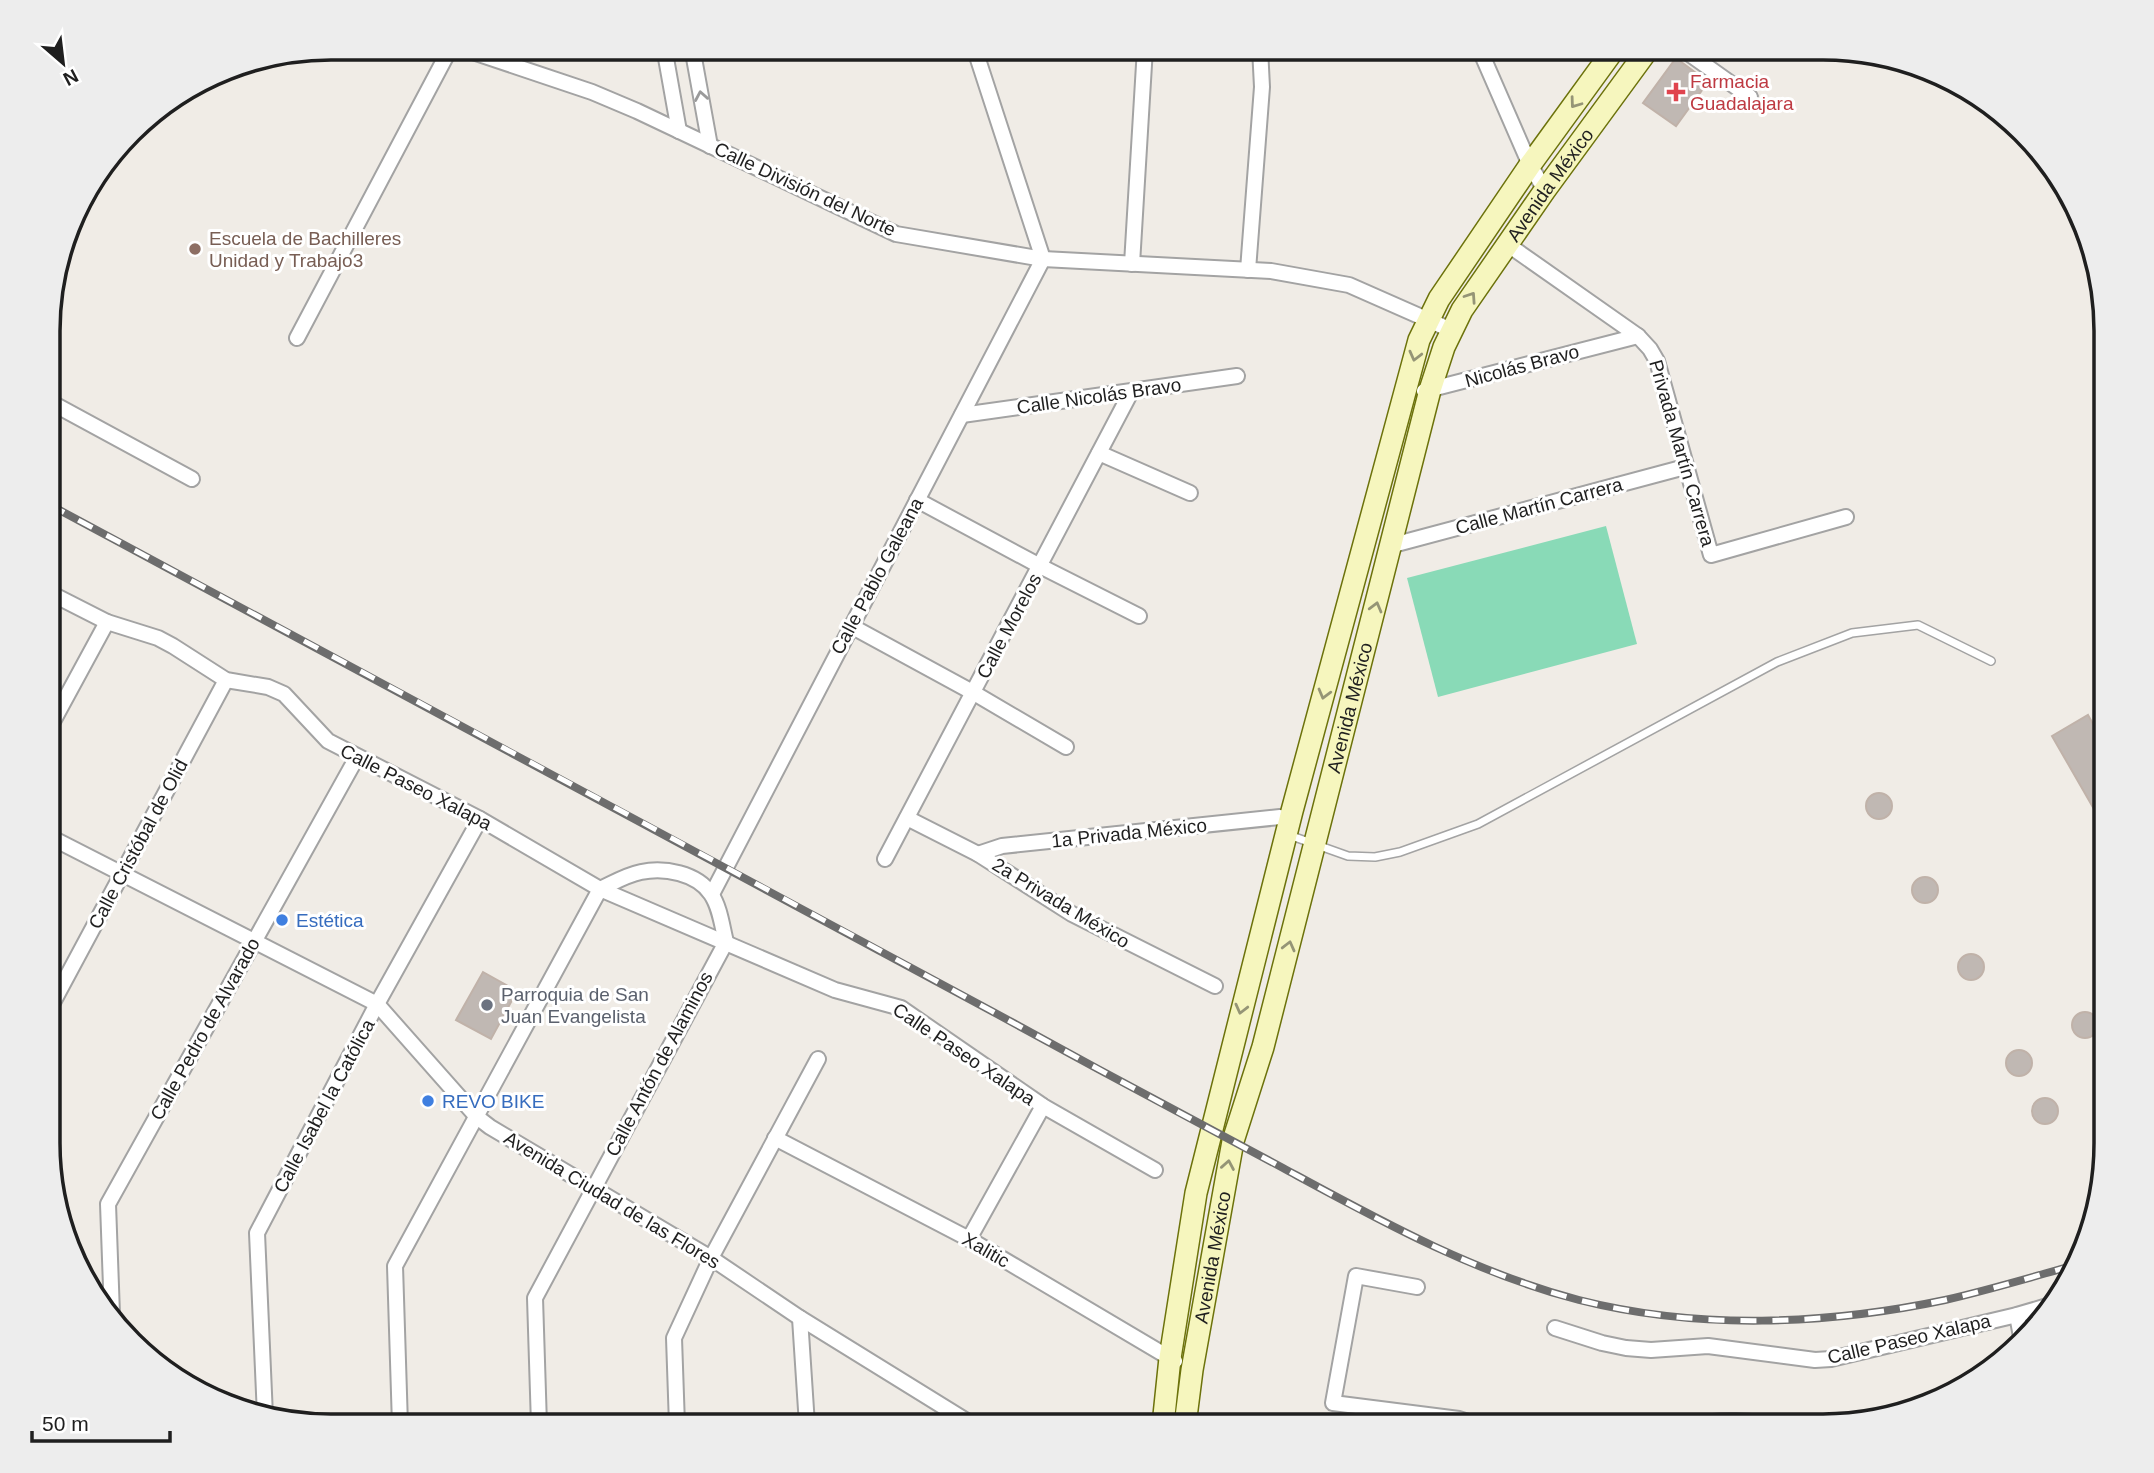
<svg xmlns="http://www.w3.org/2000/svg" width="2154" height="1473" font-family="Arial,sans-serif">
<rect width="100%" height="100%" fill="#f0ece6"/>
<!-- pitch -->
<polygon fill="#89dab7" points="1606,526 1637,644 1438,697 1407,578"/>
<!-- building -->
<g fill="#c0b8b3" stroke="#c0b2a9" stroke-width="2">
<polygon points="1676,58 1708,82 1676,126 1643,103"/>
<polygon points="2088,715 2106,747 2106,830 2052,736"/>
<circle cx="1879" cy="806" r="13"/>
<circle cx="1925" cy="890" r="13"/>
<circle cx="1971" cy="967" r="13"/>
<polygon points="483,972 517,991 491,1039 456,1020"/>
<circle cx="2085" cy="1025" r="13"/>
<circle cx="2019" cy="1063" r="13"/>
<circle cx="2045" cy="1111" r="13"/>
</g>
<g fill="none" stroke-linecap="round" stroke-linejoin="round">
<!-- service casing -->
<g stroke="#a3a3a3" stroke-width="10">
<polyline id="service" points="1289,835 1348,856 1375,857 1400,852 1478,824 1777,662 1852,633 1918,625 1991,661"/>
</g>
<!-- minor casing -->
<g stroke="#a3a3a3" stroke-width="18">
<g id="minor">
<polyline points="458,47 592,92 637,111 896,234 1043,259 1271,271 1349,285 1451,330"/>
<polyline points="664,47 679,131"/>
<polyline points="692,47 710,146"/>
<polyline points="1479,48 1530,165 1545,190"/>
<polyline points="1681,48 1750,97"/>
<polyline points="1507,244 1638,336 1650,349 1657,361 1711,555 1846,517"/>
<polyline points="1132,264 1145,48"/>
<polyline points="1248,270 1262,87 1260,48"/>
<polyline points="297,338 451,47"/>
<polyline points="1424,391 1638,336"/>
<polyline points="50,402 192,479"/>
<polyline points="962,415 1237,376"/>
<polyline points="1099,453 1190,493"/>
<polyline points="917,500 1040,566 1139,616"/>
<polyline points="1393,545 1685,467"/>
<polyline points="50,593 107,622 158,638 173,646 226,680 268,687 284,694 328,741 480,819 600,889 835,990 901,1008 1043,1106 1155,1170"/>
<polyline points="851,626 974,693 1066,747"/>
<polyline points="50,727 107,622"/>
<polyline points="907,818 978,854 1072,914 1215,986"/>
<polyline points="50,837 377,1004 477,1117 490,1127 711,1258 800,1318 973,1425"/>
<polyline points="978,854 1002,846 1280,817"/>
<polyline points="885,859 1131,392"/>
<polyline points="712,894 1043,259 974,47"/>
<polyline points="50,1008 226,680"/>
<polyline points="775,1138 969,1239 1175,1361"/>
<polyline points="969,1239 1043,1106"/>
<polyline points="1417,1287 1356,1276 1333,1403 1459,1419 1481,1426"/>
<polyline points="112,1314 108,1204 357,757"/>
<polyline points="2017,1315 2021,1337"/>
<polyline points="800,1318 807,1425"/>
<polyline points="1555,1328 1602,1343 1626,1348 1651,1350 1708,1346 1815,1360 1831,1359 2017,1315 2054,1304"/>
<polyline points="265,1416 257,1233 377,1004 480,819"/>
<path d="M400 1425 395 1266 600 889C613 883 626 875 641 872 664 867 697 873 711 894 720 907 722 926 726 942L535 1298 539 1425"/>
<polyline points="677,1425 674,1338 711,1258 818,1059"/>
<path d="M1692 1426C1724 1417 1755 1422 1787 1426"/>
</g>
</g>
<!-- secondary casing -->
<g stroke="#6c720b" stroke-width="24">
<g id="secondary">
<polyline points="1163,1425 1170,1358 1196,1193 1292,811 1419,340 1439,299 1530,165 1615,48"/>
<path id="s1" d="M1185 1425 1192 1370 1233 1141 1263 1047 1430 390 1444 347 1462 310 1545 190 1649 48"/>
</g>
</g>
<!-- service -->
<use href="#service" stroke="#fff" stroke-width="7"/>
<!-- minor -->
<use href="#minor" stroke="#fff" stroke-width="14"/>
<!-- secondary -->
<use href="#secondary" stroke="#f6f6be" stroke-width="21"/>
<!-- rail casing -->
<g stroke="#6d6d6d" stroke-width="8">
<path id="rail" d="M50 505C366 674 682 843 997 1014 1092 1066 1187 1117 1283 1168 1379 1220 1472 1272 1579 1300 1698 1330 1826 1325 1945 1300 1989 1290 2032 1277 2075 1265"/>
</g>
<!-- rail -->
<use href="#rail" stroke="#fff" stroke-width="5" stroke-dasharray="16" stroke-linecap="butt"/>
</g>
<!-- one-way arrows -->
<defs><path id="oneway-chevron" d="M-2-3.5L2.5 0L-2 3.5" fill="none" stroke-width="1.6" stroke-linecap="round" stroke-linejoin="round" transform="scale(1.75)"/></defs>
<use stroke="#9a9a9a" href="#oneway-chevron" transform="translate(701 96) rotate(-100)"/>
<g stroke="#959576">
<use href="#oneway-chevron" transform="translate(1575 103) rotate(126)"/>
<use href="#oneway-chevron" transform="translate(1471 297) rotate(-56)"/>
<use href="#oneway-chevron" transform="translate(1415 356) rotate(104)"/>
<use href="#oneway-chevron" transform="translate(1376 607) rotate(-75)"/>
<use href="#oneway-chevron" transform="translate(1324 694) rotate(105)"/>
<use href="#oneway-chevron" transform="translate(1289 946) rotate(-76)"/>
<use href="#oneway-chevron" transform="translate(1241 1009) rotate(104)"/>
<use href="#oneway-chevron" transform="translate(1228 1165) rotate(-80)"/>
</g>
<!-- markers -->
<path fill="#e0444e" stroke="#fff" stroke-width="2.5" d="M1672.5 81.5h7v7h7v7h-7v7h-7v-7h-7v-7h7z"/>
<circle fill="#8d6e63" stroke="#fff" stroke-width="2.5" cx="195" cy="249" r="7"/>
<g fill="#3f7fe0" stroke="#fff" stroke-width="2.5">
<circle cx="282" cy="920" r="7"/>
<circle cx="428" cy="1101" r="7"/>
</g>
<circle fill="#6b7280" stroke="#fff" stroke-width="2.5" cx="487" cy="1005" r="7"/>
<g text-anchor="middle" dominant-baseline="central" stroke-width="6" stroke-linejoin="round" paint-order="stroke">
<!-- health labels -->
<g font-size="19" fill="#be3a42" stroke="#fff" text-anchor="start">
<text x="1690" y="81">Farmacia<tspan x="1690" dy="22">Guadalajara</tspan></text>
</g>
<!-- street labels -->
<g font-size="19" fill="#1f1f1f" stroke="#fff">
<text stroke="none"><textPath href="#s1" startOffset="1304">Avenida México</textPath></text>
<text transform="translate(805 189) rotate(25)">Calle División del Norte</text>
<text transform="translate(1522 366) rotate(-15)">Nicolás Bravo</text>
<text transform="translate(1099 396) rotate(-8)">Calle Nicolás Bravo</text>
<text transform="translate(1682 453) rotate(74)">Privada Martín Carrera</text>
<text transform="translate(1539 506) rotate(-15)">Calle Martín Carrera</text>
<text transform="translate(877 576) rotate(-62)">Calle Pablo Galeana</text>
<text transform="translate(1009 626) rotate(-62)">Calle Morelos</text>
<text stroke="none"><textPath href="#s1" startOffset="737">Avenida México</textPath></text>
<text transform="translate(416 787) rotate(27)">Calle Paseo Xalapa</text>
<text transform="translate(1129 833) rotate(-6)">1a Privada México</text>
<text transform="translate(138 844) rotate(-62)">Calle Cristóbal de Olid</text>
<text transform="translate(1061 903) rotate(31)">2a Privada México</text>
<text transform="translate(205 1029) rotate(-61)">Calle Pedro de Alvarado</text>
<text transform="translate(964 1054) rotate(34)">Calle Paseo Xalapa</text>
<text transform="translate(659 1064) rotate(-62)">Calle Antón de Alaminos</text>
<text transform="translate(324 1106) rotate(-62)">Calle Isabel la Católica</text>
<text transform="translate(612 1200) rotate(31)">Avenida Ciudad de las Flores</text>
<text transform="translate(986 1250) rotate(30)">Xalitic</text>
<text stroke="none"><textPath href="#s1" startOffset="170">Avenida México</textPath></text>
<text transform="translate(1909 1339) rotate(-13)">Calle Paseo Xalapa</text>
</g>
<!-- education labels -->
<g font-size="19" fill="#785e54" stroke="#fff" text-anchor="start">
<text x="209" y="238">Escuela de Bachilleres<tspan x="209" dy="22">Unidad y Trabajo3</tspan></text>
</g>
<!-- shop labels -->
<g font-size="19" fill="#366cbe" stroke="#fff" text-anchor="start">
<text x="296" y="920">Estética</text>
<text x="442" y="1101">REVO BIKE</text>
</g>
<!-- worship labels -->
<g font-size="19" fill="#5b616d" stroke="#fff" text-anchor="start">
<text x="501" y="994">Parroquia de San<tspan x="501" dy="22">Juan Evangelista</tspan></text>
</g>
</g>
<!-- crop -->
<path d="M0 0H2154V1473H0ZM331 60H1823A271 271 0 0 1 2094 331V1143A271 271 0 0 1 1823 1414H331A271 271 0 0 1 60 1143V331A271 271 0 0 1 331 60Z" fill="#ededed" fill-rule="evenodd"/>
<path fill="none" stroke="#1f1f1f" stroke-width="3.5" d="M331 60H1823A271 271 0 0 1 2094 331V1143A271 271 0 0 1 1823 1414H331A271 271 0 0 1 60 1143V331A271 271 0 0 1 331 60Z"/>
<!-- north arrow -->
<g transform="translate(63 63) rotate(152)" stroke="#ffffff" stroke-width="5" paint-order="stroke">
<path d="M0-5L12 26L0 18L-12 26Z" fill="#1f1f1f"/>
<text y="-10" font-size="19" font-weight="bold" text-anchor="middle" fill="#1f1f1f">N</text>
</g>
<!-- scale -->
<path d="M32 1431v10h138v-10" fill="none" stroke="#1f1f1f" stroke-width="3.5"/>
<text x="42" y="1431" font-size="21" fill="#1f1f1f" stroke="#ffffff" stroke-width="5" paint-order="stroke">50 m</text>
</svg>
